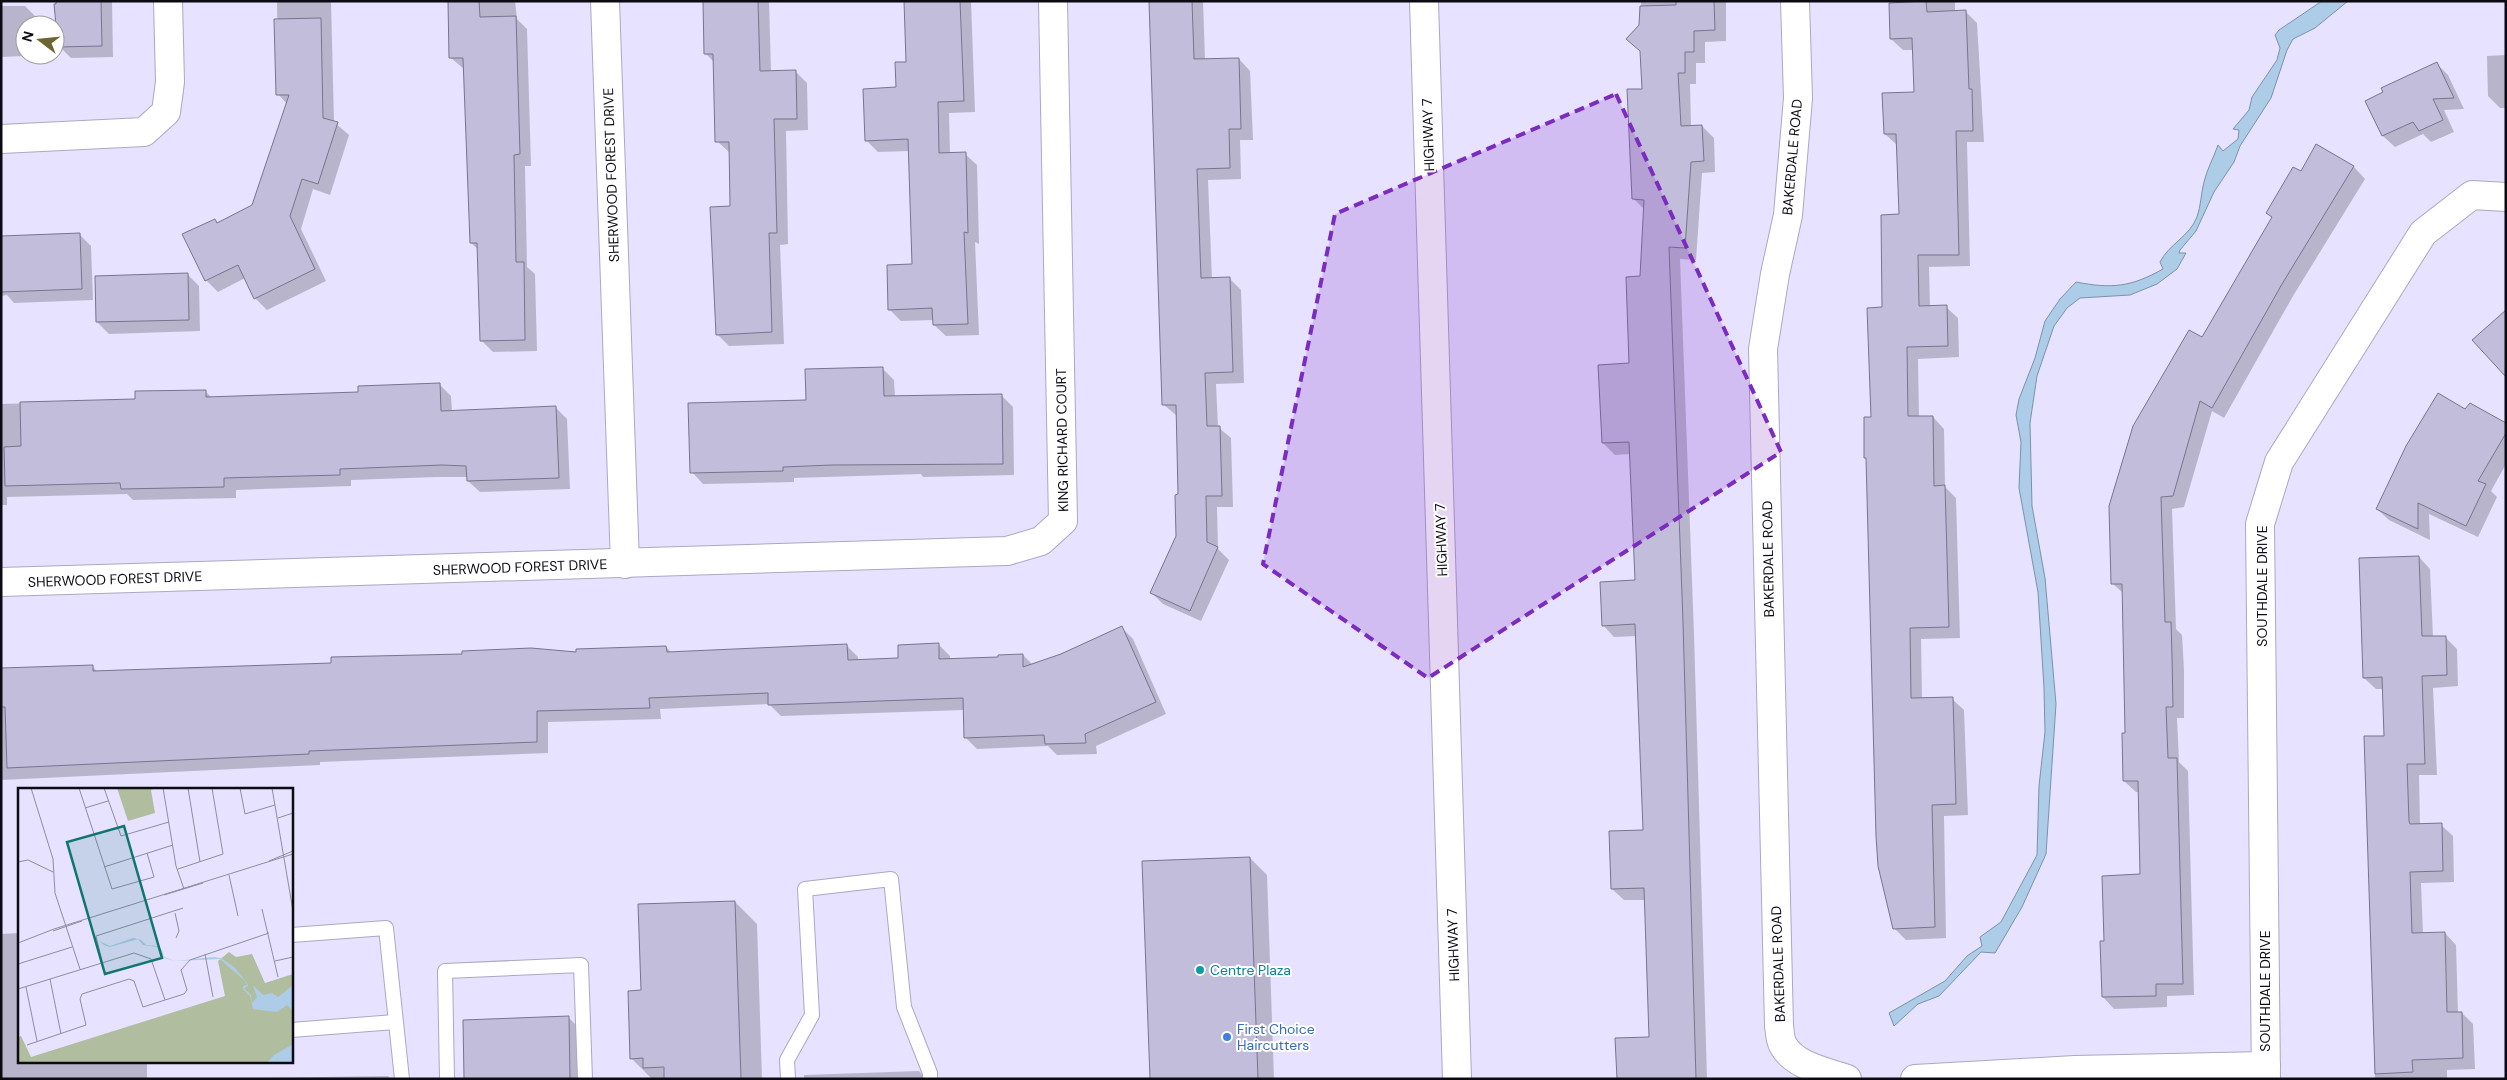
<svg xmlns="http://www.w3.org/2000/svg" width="2507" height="1080" font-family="'DM Sans',sans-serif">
<rect width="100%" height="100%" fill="#e6e2ff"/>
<!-- water -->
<path fill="#accce7" stroke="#7c92a7" d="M2322 1H2348L2315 28 2293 39 2287 50 2271 98 2240 146 2234 162 2214 192 2196 231 2180 250 2179 253H2186L2177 269 2157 284 2130 295 2080 298 2067 308 2054 326 2037 376 2030 423 2032 506 2045 578 2056 704 2046 854 2022 907 1995 953 1981 952 1939 996 1918 1004 1894 1026 1889 1013 1945 981 1967 956 1982 946 1980 937 2001 922 2037 855 2039 786 2045 732 2044 688 2038 592 2019 488 2021 442 2016 415 2019 399 2035 358 2045 321 2060 299 2076 282C2112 289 2131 287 2163 269L2160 262C2169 244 2189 237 2197 217 2201 206 2201 193 2204 182 2207 169 2214 157 2218 145L2223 151 2238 139 2239 130 2233 129 2249 110 2252 97 2277 60 2280 48 2275 35 2279 30Z"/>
<!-- shadow -->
<g fill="#0003">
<polygon points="58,1 112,1 113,57 71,58 59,46"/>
<polygon points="277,1 331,1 334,122 349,135 330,195 313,189 301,229 326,281 267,310 255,298 245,278 218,292 206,280 215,220 218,223 253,206 287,104 278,94"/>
<polygon points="449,1 515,1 517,19 527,29 531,166 525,166 527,267 535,274 537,351 493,352 481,340 479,250 471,243 464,69 451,58"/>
<polygon points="704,1 769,1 771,72 795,71 807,83 808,130 786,131 788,244 780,245 784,344 729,346 717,334 731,207 730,153 717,141 715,63 706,54"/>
<polygon points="905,1 971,1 975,112 949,113 950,154 965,154 977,165 979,244 975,242 979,335 946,336 934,325 934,320 901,321 889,309 913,266 909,151 878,152 866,140 897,88 907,63"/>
<polygon points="1150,1 1203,1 1205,60 1239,59 1250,71 1253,140 1240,140 1241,179 1208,180 1212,279 1229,278 1241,290 1244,383 1216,384 1218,427 1231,438 1233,507 1217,507 1218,549 1229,560 1201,621 1163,604 1152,593 1177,536 1180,496 1177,416 1163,404"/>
<polygon points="1641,1 1726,1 1726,41 1705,42 1705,63 1696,63 1696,84 1690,84 1691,127 1702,126 1714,138 1715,172 1702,173 1696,260 1680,259 1694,634 1707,1079 1618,1079 1650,1038 1646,900 1624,900 1612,889 1644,831 1637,636 1614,637 1603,625 1636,581 1631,454 1615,455 1603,443 1630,365 1641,277 1645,210 1633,198 1643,90"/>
<polygon points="1897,1 1955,1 1955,11 1965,11 1977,23 1984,142 1967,142 1970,266 1929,267 1930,307 1946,307 1958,318 1959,357 1918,359 1919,417 1933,417 1944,429 1945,487 1956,498 1960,638 1921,639 1922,699 1952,699 1964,710 1968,815 1944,816 1946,938 1906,940 1894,928 1867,460 1865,457 1872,418 1883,309 1900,216 1897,145 1885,134 1915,93 1913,50 1903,50 1891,39"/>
<polygon points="1,6 25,6 36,17 34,25 25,25 25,56 1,57"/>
<polygon points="2506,55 2506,108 2500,108 2488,96 2487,56"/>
<polygon points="2436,63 2448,75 2464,109 2444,110 2454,132 2431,142 2423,134 2395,147 2383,136 2366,101"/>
<polygon points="2317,145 2354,167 2365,179 2293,296 2224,418 2212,411 2184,507 2172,509 2176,629 2182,635 2184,670 2184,718 2177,718 2179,762 2188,771 2194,995 2167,996 2167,1007 2114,1009 2103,997 2106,942 2142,876 2140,792 2136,792 2124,781 2126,734 2124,594 2112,583 2203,339 2273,218 2268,213 2301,173"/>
<polygon points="80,235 91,246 93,300 14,303 7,295 1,296 1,238"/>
<polygon points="187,274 199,286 200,331 109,334 97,322"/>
<polygon points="883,369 894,380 895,397 1001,395 1013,407 1014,475 923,477 921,474 794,478 794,482 703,484 692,472 807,402"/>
<polygon points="440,385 451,396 452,412 555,407 567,419 570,489 480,492 468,481 468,477 437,477 351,480 351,486 236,490 236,498 133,500 127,494 7,497 7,505 1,505 1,404 136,400 206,392 212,398 360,394"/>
<polygon points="2466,410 2506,425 2506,464 2491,491 2497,497 2478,537 2429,514 2430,540 2389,520 2377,509"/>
<polygon points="2419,557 2430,569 2433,637 2445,637 2457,649 2458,686 2433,688 2437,775 2419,775 2420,825 2441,825 2453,836 2454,882 2421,883 2423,934 2445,933 2456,945 2458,1013 2462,1013 2473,1024 2475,1069 2447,1070 2447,1079 2375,1079 2366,737 2385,737 2384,689 2376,689 2364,678"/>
<polygon points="1122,628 1133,639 1166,714 1096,746 1097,754 1057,755 1048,746 977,749 965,737 964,710 781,716 769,704 660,709 661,719 548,722 548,753 320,762 320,765 1,780 1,671 93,667 98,672 333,664 666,647 672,653 847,646 858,657 858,661 900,659 938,644 950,656 950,660 999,658 1023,655 1033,665"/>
<polygon points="1250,858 1267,875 1274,1079 1151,1079"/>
<polygon points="735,902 757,924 762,1079 652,1079 631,1058 642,992"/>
<polygon points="19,933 19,1061 147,1061 147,1079 1,1079 1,934"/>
<polygon points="568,1017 591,1040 591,1079 466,1079"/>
<polygon points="919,1071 926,1079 804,1079 804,1075"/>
<polygon points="388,1076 391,1079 258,1079 258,1078"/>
</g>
<!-- building -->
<g fill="#c2bdda" stroke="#79748e">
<polygon points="56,1 101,1 102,46 58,47 54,4 56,4"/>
<polygon points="448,1 479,1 480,17 516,16 520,154 514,155 516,262 524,262 525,340 480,341 477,243 470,243 463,58 449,58"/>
<polygon points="703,1 758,1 760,71 796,70 797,119 774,119 777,233 769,233 772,332 716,335 710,207 730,206 729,142 715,142 713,54 704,54"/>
<polygon points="904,1 960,1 964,101 938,102 939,153 966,152 968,233 964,232 968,324 933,325 932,308 888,310 887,265 912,264 908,139 865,141 863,89 896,87 895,62 906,62"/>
<polygon points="1149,1 1192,1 1194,59 1239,58 1241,129 1229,129 1230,168 1197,169 1201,278 1230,277 1233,372 1205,373 1207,426 1220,426 1222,496 1206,496 1207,542 1218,547 1190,611 1150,593 1176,536 1175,495 1178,494 1176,405 1162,405"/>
<polygon points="1676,1 1714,1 1715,30 1694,31 1694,52 1685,52 1685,73 1678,73 1681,126 1702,125 1704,161 1691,162 1685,248 1669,247 1683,622 1696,1079 1617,1079 1615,1038 1649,1037 1644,888 1611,889 1609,831 1643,830 1635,624 1602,626 1600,582 1635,580 1629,442 1602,443 1598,365 1629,363 1626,277 1640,276 1644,200 1632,199 1627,89 1642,89 1640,51 1626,39 1639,25 1640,6 1676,5"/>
<polygon points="1926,1 1927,12 1966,10 1969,89 1972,89 1973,131 1956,131 1959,255 1918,255 1919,306 1947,305 1948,346 1907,347 1908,416 1933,416 1934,486 1945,485 1949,627 1910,628 1911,698 1953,697 1956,804 1932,805 1935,927 1893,929 1878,866 1876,836 1866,458 1864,458 1864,417 1871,417 1867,308 1882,307 1881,215 1899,214 1896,134 1884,134 1882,93 1914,92 1912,38 1890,39 1889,3"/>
<polygon points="321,18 323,118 338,122 318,184 302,179 290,216 315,269 254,299 238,265 205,281 182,234 215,219 217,223 252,205 289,95 276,95 274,19"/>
<polygon points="2437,62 2454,98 2433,99 2443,120 2419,131 2413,122 2382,136 2365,101 2383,92 2381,88"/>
<polygon points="2316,144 2354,166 2282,284 2212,408 2200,401 2173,496 2161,497 2165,622 2171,622 2172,657 2173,707 2166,707 2168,758 2177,758 2183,984 2156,984 2156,996 2102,997 2100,941 2104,941 2102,876 2140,874 2138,781 2123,781 2122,733 2125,733 2122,584 2111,584 2109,506 2133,426 2189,330 2202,337 2272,217 2266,213 2293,167 2301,171"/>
<polygon points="80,233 82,289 1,292 1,236"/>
<polygon points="188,273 189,320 96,322 95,276"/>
<polygon points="2506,310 2506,377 2472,340"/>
<polygon points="883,367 884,396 1002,394 1003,464 832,465 783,467 783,471 690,473 688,403 806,400 805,369"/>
<polygon points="440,383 441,411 556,406 559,478 467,481 466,466 442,465 340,469 340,475 224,478 224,487 121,489 120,483 5,486 4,447 21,446 20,402 135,399 135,391 206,390 206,397 358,392 358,386"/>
<polygon points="2438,393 2465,409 2470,403 2506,423 2506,433 2478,481 2486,484 2466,526 2418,503 2418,529 2376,509 2406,446"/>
<polygon points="2419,556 2422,636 2446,636 2447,675 2422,676 2425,764 2407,764 2409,821 2410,824 2442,823 2443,871 2410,872 2412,933 2445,932 2447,1012 2462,1012 2463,1058 2412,1060 2413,1072 2375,1074 2364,736 2384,736 2382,677 2363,678 2359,558"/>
<polygon points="1122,626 1156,702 1085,734 1086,743 1045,744 1044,735 964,738 963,698 768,705 768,693 649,698 650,708 537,711 537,742 309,751 309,754 7,768 5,707 1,707 1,668 93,665 93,671 331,663 331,657 462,654 462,651 531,648 576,652 576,649 666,646 667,652 847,644 848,660 898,658 898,645 939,643 939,659 998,657 998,655 1023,654 1023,667 1061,654"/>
<polygon points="1250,857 1258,1079 1150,1079 1142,861"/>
<polygon points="735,901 741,1079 664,1079 664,1067 643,1068 643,1058 630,1059 628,991 641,990 638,904"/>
<polygon points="569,1016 570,1079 464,1079 463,1020"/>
</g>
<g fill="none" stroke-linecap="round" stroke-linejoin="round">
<!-- lane casing -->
<g stroke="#aca7c3" stroke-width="16">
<g id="lane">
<polyline points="291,935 386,928 402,1079"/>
<polyline points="291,1030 395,1022"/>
<polyline points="447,1079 445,971 581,965 585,1079"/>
<polyline points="788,1079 787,1060 812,1015 805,889 891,879 904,1007 930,1073 930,1079"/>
</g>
</g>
<!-- street casing -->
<g stroke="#aca7c3" stroke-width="30">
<g id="street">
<polyline points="605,1 625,564"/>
<path d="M1795 1 1798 98 1788 215 1775 274 1763 349 1779 1026C1780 1032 1780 1040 1783 1045 1794 1066 1827 1072 1847 1079"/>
<polyline points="1,139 144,132 166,112 170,82 168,1"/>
<polyline points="1,582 1007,551 1041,541 1063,521 1053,1"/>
<polyline points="1915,1079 2075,1070 2266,1066"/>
<polyline points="2266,1079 2260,524 2279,462 2423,233 2472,195 2506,197"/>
</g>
</g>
<!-- primary casing -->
<g stroke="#aca7c3" stroke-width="30">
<polyline id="primary" points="1424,1 1457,1079"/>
</g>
<!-- lane -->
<use href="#lane" stroke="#fff" stroke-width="14"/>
<!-- street -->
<use href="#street" stroke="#fff" stroke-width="28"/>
<!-- primary -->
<use href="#primary" stroke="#fff" stroke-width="28"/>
</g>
<!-- marked area -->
<path fill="#7b2cbf" fill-opacity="0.2" stroke="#7b2cbf" stroke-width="4" stroke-dasharray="10 6" stroke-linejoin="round" d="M1616 94 1781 452 1428 678 1263 564 1335 214Z"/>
<!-- markers -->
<circle fill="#0f9aa8" stroke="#fff" stroke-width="2" cx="1200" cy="970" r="5"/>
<circle fill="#3f7fe0" stroke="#fff" stroke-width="2" cx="1227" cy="1037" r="5"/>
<g text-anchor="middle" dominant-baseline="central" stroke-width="4" stroke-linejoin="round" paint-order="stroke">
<!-- street labels -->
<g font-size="14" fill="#0c0a13" stroke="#fff">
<text transform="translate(1428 135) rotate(-92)">HIGHWAY 7</text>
<text transform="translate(1792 157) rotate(-85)">BAKERDALE ROAD</text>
<text transform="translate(611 175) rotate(-92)">SHERWOOD FOREST DRIVE</text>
<text transform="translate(1062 440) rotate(-91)">KING RICHARD COURT</text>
<text transform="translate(1441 540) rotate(-92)">HIGHWAY 7</text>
<text transform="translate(1768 559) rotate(-91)">BAKERDALE ROAD</text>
<text transform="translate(520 567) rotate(-2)">SHERWOOD FOREST DRIVE</text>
<text transform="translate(115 579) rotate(-2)">SHERWOOD FOREST DRIVE</text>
<text transform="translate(2262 586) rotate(-90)">SOUTHDALE DRIVE</text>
<text transform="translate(1453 945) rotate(-92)">HIGHWAY 7</text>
<text transform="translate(1778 964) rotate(-92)">BAKERDALE ROAD</text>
<text transform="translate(2265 991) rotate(-90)">SOUTHDALE DRIVE</text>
</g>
<!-- culture labels -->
<g font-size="14" fill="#0d838f" stroke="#fff" text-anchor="start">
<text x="1210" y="970">Centre Plaza</text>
</g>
<!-- shop labels -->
<g font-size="14" fill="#366cbe" stroke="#fff" text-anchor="start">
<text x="1237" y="1029">First Choice<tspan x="1237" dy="16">Haircutters</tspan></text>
</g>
</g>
<!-- overview -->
<g transform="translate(18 788)">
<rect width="275" height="275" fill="#e6e2ff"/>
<path d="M99 0H138L133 2 137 25 110 33ZM211 164 218 169 234 166 247 195 275 186V275H0V249L3 248 13 269 207 208 200 173Z" fill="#b0bd9f"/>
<path d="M115 150 120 151 123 152 128 157 139 158 144 162 146 169 157 173 195 169 203 170 209 174 216 179 229 195 230 198 226 200 233 207 234 215 239 209 235 197 245 207 254 205 260 209 275 197V223L269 217 259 224 235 221 232 208 225 201V198L229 197 227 193 202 171 157 173 146 170 139 159 125 157 120 151 92 159 86 157 81 153 92 158ZM275 256V275H249L256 267Z" fill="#accce7"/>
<path fill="none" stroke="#8f8ca1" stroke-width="1" d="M13 0 35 71 37 105 62 181M61 0 94 101 136 89 129 65M86 0 103 48 151 34M145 0 158 78 166 101M170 0 182 74M222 0 227 26 257 17M254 0 275 123M67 20 90 13M260 30 275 25M251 73 275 63M0 74 10 72 35 84M86 79 155 57M160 81 205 66 194 0M211 87 220 128M146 107 185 95M244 121 260 189M157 125 161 143 158 150M35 143 64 133M0 155 36 141 275 66M187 166 195 209M84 173 78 148 165 120M257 173 275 169M0 176 54 159M32 191 43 246M8 199 19 253M0 201 116 165 133 171 147 212M9 257 68 237 62 211 64 206 111 191 116 193 125 219 166 206 169 202 163 182 172 172 251 145"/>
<path fill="#0f766e" fill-opacity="0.15" stroke="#0f766e" stroke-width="2.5" d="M106 38 144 170 87 186 49 54Z"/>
<rect width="275" height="275" fill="none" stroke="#0c0a13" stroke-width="2.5"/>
</g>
<!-- border -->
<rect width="2507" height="1080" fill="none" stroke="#0c0a13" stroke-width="5"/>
<!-- north arrow -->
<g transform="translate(40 40) rotate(286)"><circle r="24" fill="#ffffff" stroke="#9e9da1"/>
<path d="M0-4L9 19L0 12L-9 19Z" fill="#6d6532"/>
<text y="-8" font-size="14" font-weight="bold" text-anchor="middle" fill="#0c0a13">N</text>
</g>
</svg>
